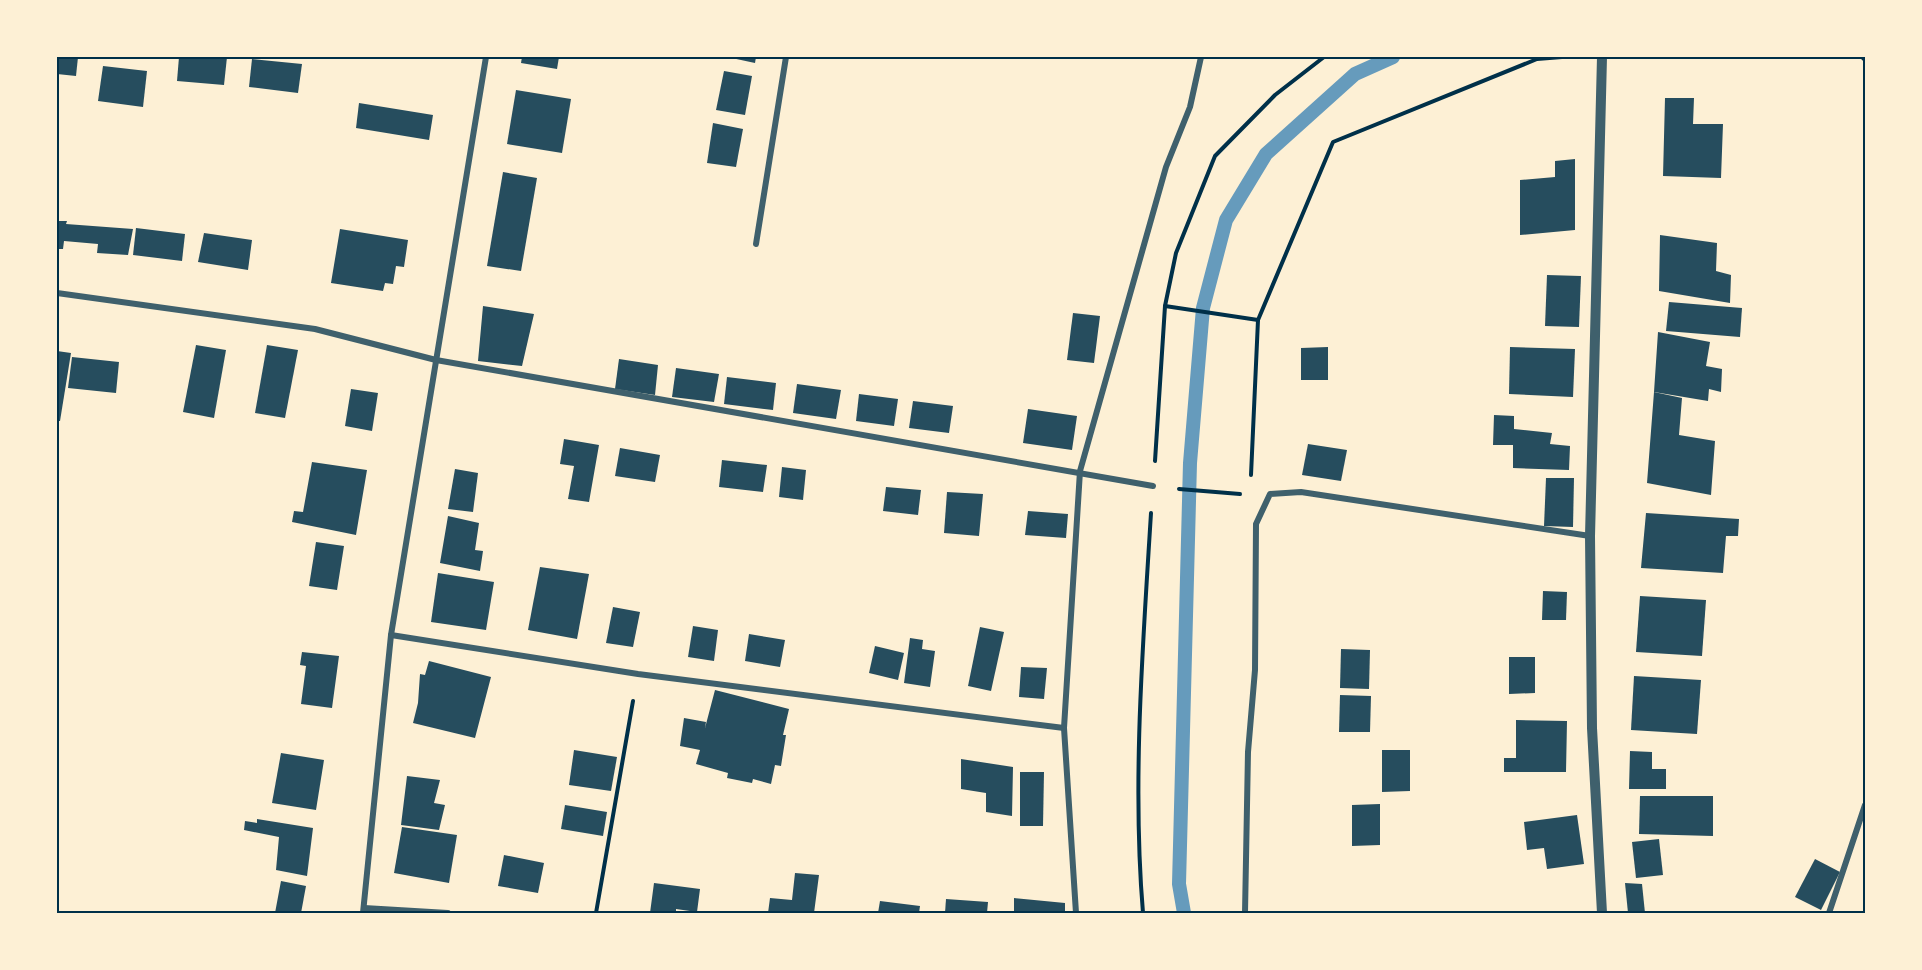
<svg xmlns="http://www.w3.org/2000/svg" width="1922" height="970" font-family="Commissioner,sans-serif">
<rect width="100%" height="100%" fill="#fdf0d5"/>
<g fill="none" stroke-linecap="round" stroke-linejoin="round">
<!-- stream -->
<polyline stroke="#669bbc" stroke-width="14" points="1184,913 1179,884 1190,463 1203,308 1226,220 1266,154 1355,74 1393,57"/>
</g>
<!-- building -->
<g fill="#264d5e">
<polygon points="57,57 78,57 76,76 57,74"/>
<polygon points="179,57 227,57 224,85 177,81"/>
<polygon points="522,57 559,57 557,69 521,63"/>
<polygon points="727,57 756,57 755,63"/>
<polygon points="252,59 302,64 298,93 249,87"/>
<polygon points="103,66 147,71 143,107 98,101"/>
<polygon points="724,71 752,76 745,115 716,110"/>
<polygon points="516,90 571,99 562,153 507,144"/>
<polygon points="1665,98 1694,98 1693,124 1723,124 1721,178 1663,176"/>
<polygon points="359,103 433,115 429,140 356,128"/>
<polygon points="713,123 743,129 736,167 707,163"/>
<polygon points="1575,159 1575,230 1520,235 1520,180 1555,177 1555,161"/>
<polygon points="503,172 537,178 521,271 487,266"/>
<polygon points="57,221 67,221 66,224 133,229 128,255 97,253 98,244 64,241 63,249 57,249"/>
<polygon points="136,228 185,234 182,261 133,255"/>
<polygon points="340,229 408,240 404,267 396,266 393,284 385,283 383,291 331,283"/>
<polygon points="204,233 252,240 248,270 198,262"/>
<polygon points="1660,235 1717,243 1716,271 1731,275 1730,303 1659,291"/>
<polygon points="1547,275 1581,276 1579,327 1545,326"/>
<polygon points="1669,302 1742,308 1740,337 1666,331"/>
<polygon points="483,306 534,314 522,366 478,361"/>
<polygon points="1073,313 1100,316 1094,363 1067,360"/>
<polygon points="1658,332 1710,342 1706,366 1722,369 1721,392 1709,389 1708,401 1654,392"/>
<polygon points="196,345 226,350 214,418 183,412"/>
<polygon points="267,345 298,350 285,418 255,413"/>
<polygon points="1328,347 1328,380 1301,380 1301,348"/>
<polygon points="1510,347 1575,349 1573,397 1509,394"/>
<polygon points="57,351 71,353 60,421 57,421"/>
<polygon points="72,357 119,362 116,393 68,388"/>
<polygon points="619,359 658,365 655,395 615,389"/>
<polygon points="676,368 719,374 714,402 672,397"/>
<polygon points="727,377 776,383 773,410 724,404"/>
<polygon points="797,384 841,390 836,419 793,413"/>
<polygon points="351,389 378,393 372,431 345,426"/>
<polygon points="1654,392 1682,398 1679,435 1715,441 1711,495 1647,483"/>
<polygon points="859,394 898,399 894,426 856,421"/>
<polygon points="913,401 953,406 949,433 909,428"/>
<polygon points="1028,409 1077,416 1072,450 1023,443"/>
<polygon points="1494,415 1514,416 1514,429 1552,433 1550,444 1570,446 1569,470 1513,468 1513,445 1493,445"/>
<polygon points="564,439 599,445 589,502 568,499 574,466 560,464"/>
<polygon points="1308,444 1347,450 1341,481 1302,475"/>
<polygon points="620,448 660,455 655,482 615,476"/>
<polygon points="722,460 767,465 763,492 719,487"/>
<polygon points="312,462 367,470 356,535 292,522 294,511 303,512"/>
<polygon points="782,467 806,470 803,500 779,497"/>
<polygon points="455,469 478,473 473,512 448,509"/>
<polygon points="1546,478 1574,478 1573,527 1544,526"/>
<polygon points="886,487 921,490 918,515 883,511"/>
<polygon points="947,492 983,494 979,536 944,533"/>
<polygon points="1028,511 1068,514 1066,538 1025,535"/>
<polygon points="1646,513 1739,519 1738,536 1726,536 1723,573 1641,568"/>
<polygon points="448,516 479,523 475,550 483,551 480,571 440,563"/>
<polygon points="316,542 344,546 337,590 309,586"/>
<polygon points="540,567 589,574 577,639 528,630"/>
<polygon points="438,573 494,582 486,630 431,622"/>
<polygon points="1543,591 1567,592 1566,620 1542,620"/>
<polygon points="1640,596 1706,600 1702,656 1636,652"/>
<polygon points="613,607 640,612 633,647 606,643"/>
<polygon points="693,626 718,630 714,661 688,657"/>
<polygon points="980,627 1004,632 991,691 968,686"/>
<polygon points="749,634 785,640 780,667 745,661"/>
<polygon points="910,638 923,640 922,649 935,651 930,687 904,683"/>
<polygon points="875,646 904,653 898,680 869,673"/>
<polygon points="1341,649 1370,650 1369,689 1340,688"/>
<polygon points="302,652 339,656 332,708 301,704 306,666 300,665"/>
<polygon points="1509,657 1535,657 1535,693 1509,694"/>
<polygon points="429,661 491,677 475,738 413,723 418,703 420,674 425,675"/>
<polygon points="1021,667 1047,668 1044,699 1019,697"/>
<polygon points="1634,676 1701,680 1697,734 1631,730"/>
<polygon points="715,690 789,709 783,735 786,735 781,766 775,765 771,784 753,779 752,783 727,778 728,773 696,764 700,750 680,746 684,718 706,722 705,728"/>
<polygon points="1340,695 1371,696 1370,732 1339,732"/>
<polygon points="1516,720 1567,721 1566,772 1504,772 1504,758 1516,758"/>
<polygon points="574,750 617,757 611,791 569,785"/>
<polygon points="1382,750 1410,750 1410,791 1382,792"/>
<polygon points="1630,751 1652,752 1652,769 1666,769 1666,789 1629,789"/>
<polygon points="281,753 324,760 316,810 272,803"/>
<polygon points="961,759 1013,767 1012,816 986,812 986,793 961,789"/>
<polygon points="1020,772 1044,772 1043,826 1020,826"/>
<polygon points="407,776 440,780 434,803 445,805 439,830 401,825"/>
<polygon points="1640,796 1713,796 1713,836 1639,834"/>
<polygon points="1380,804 1380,845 1352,846 1352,805"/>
<polygon points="565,805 607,812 603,836 561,829"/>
<polygon points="1577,815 1584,864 1547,869 1544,848 1527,850 1524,822"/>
<polygon points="257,819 313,828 307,876 276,870 279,837 244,830 245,821 257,823"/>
<polygon points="402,827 457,835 449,883 394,873"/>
<polygon points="1659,839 1663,875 1636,878 1632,842"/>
<polygon points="504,855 544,863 538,893 498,886"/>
<polygon points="1815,859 1840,872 1821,910 1795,897"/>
<polygon points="795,873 819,875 814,913 768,913 770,898 792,900"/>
<polygon points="281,881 306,886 301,913 275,913"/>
<polygon points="654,883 700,889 697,912 676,909 676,913 650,913"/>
<polygon points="1625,883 1642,884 1645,913 1628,913"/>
<polygon points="1014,898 1065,903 1065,913 1014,913"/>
<polygon points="946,899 988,902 987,913 945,913"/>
<polygon points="880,901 920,906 919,913 878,913"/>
</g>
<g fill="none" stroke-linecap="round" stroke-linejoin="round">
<!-- path -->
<g stroke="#003049" stroke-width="4">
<polyline points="1862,57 1865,60"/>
<polyline points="1165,306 1258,320"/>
<polyline points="1155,461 1165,306 1176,253 1215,156 1275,95 1324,57"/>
<polyline points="1251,475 1258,320 1333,142 1537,59 1562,57"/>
<polyline points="1179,489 1240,494"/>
<polyline points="596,913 633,701"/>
<path d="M1143 913C1132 783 1143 643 1151 513"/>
</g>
<!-- minor -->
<g stroke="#3f606c" stroke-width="6">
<polyline points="756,244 786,57"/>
<polyline points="57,293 315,329 436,360 1153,486"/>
<polyline points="391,635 638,674 1064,728"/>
<polyline points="364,908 448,913"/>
<polyline points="363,913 391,635 486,57"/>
<polyline points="1076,913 1064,728 1080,471 1166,167 1190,107 1201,57"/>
<polyline points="1245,913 1248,752 1255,670 1256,524 1270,494 1301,492 1590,536"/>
<polyline points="1829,913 1865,805"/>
</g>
<!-- tertiary -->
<polyline stroke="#3f606c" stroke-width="10" points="1602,57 1590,536 1592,728 1602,913"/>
</g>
<!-- border -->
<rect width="1922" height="970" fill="none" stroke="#fdf0d5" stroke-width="117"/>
<rect x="58" y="58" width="1806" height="854" fill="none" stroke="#003049" stroke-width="2"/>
</svg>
